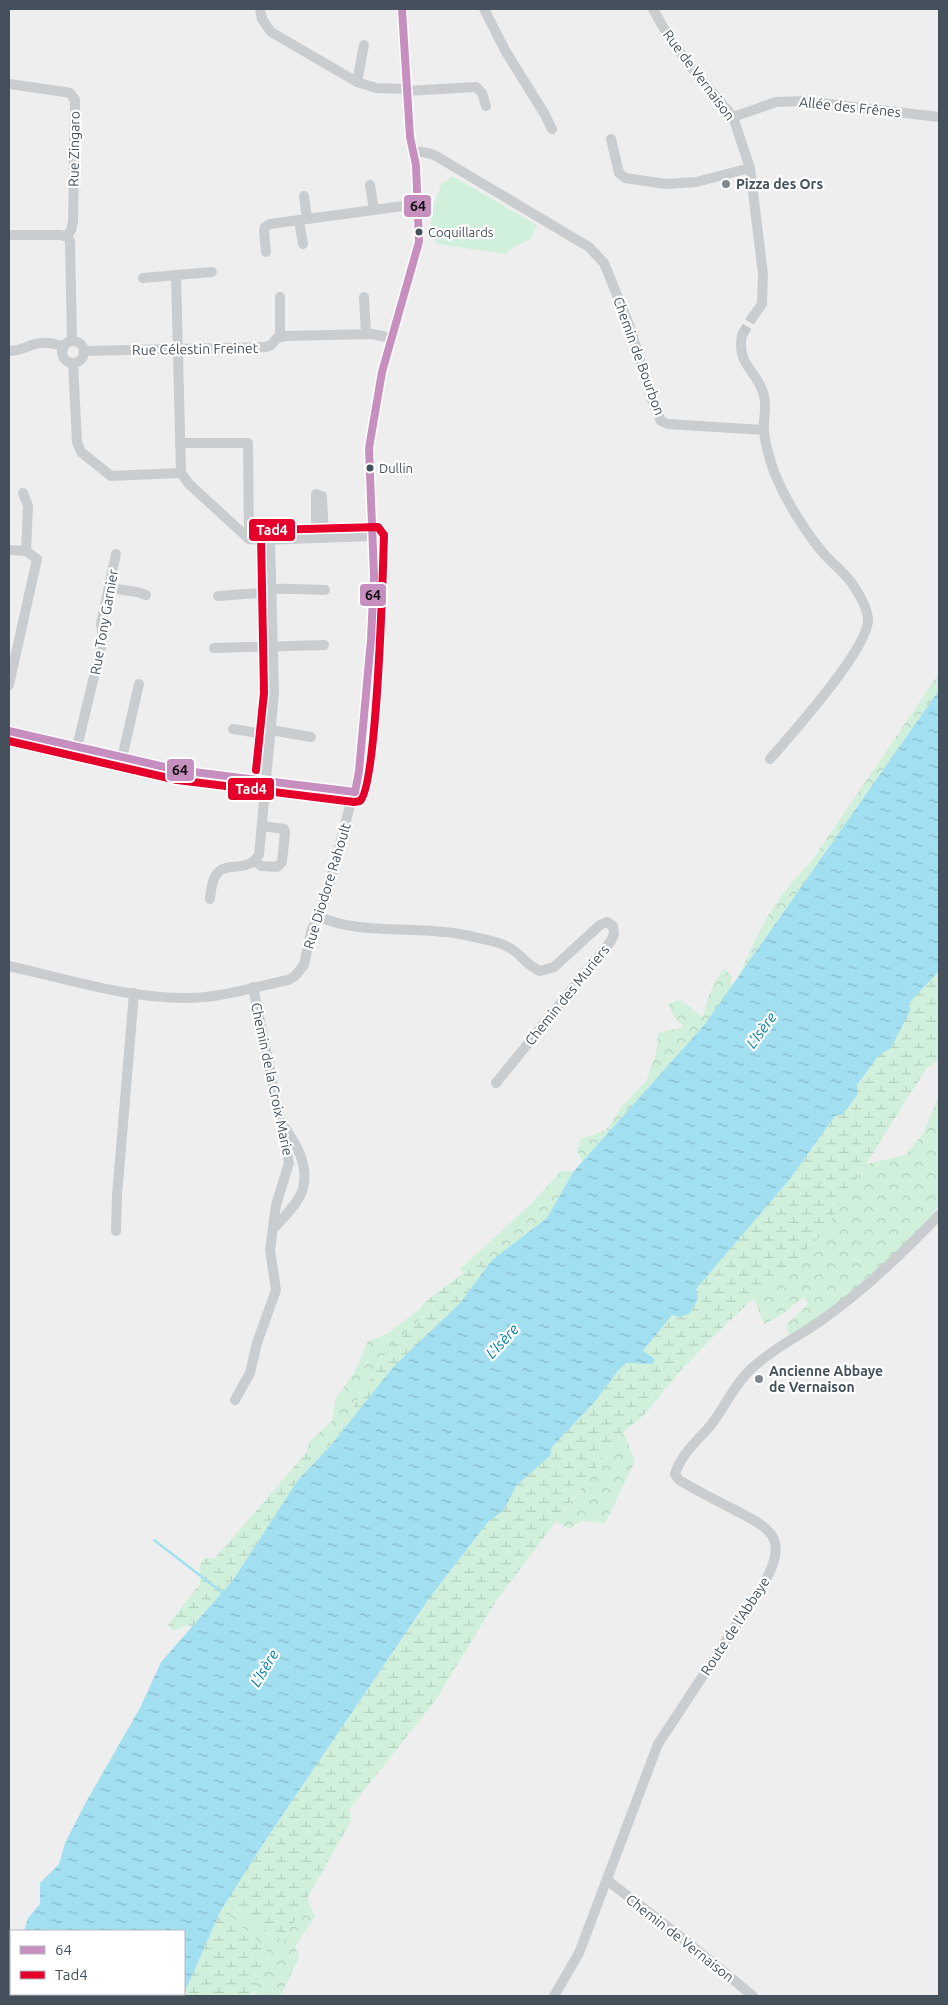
<svg xmlns="http://www.w3.org/2000/svg" width="948" height="2005" font-family="Ubuntu,sans-serif">
<defs>
<pattern id="forest-crowns" width="20" height="18" patternUnits="userSpaceOnUse" patternTransform="scale(1.25)"><rect width="20" height="18" fill="#d0f0dc"/><path d="M2 6a3 3 0 1 1 6 0M12 15a3 3 0 1 1 6 0" fill="none" stroke="#b4d0bf"/></pattern>
<pattern id="wetland-marsh" width="20" height="14" patternUnits="userSpaceOnUse" patternTransform="scale(1.25)"><rect width="20" height="14" fill="#d0f0dc"/><path d="M1 5h8M5 5V1M11 12h8M15 12V8" fill="none" stroke="#b4d0bf"/></pattern>
<pattern id="water-ripples" width="26" height="14" patternUnits="userSpaceOnUse" patternTransform="scale(1.25)"><rect width="26" height="14" fill="#a2e0f1"/><path d="M2 4q2-2 4 0t4 0M15 11q2-2 4 0t4 0" fill="none" stroke="#86b8c6"/></pattern>
</defs>
<rect width="100%" height="100%" fill="#efeeee"/>
<!-- green -->
<polygon fill="#d0f0dc" points="452,176 537,225 531,239 514,247 506,254 437,244 430,229 433,206 441,185"/>
<!-- forest -->
<g fill="url(#forest-crowns)">
<path d="M939 673V690L740 974C756 933 778 893 811 862Z"/>
<path d="M724 969 732 976 731 988 705 1024 582 1162 577 1150 581 1139 606 1130 622 1106 646 1081 656 1054 658 1033 683 1027 673 1015 669 1003 680 1000 703 1017C707 999 712 984 724 969Z"/>
<polygon points="939,1095 939,1205 902,1252 796,1336 788,1333 787,1324 808,1304 804,1297 781,1315 764,1324 754,1298 819,1238 866,1164 905,1155 923,1134"/>
<polygon points="561,1171 573,1172 547,1218 492,1260 484,1257 463,1273 461,1268 532,1203"/>
<polygon points="421,1308 427,1313 387,1350 331,1445 322,1455 307,1452 309,1442 332,1421 336,1398 354,1373 368,1341 387,1334"/>
<polygon points="623,1432 635,1461 605,1523 581,1521 570,1529 556,1522"/>
<polygon points="307,1898 315,1916 295,1946 299,1958 280,1996 256,1996 253,1990 266,1949 230,1916 231,1907 283,1941"/>
</g>
<!-- wetland -->
<g fill="url(#wetland-marsh)">
<polygon points="939,971 939,1059 926,1069 819,1238 724,1326 681,1370 645,1414 623,1432 496,1601 435,1701 350,1808 351,1821 283,1941 231,1908 230,1916 267,1949 251,1996 183,1996 220,1912 267,1838 430,1597 488,1522 504,1510 516,1486 550,1456 552,1447 592,1405 618,1371 626,1363 653,1363 655,1359 643,1352 672,1314 790,1179 879,1055 891,1048 909,1003"/>
<polygon points="484,1257 492,1260 460,1303 394,1366 331,1445 387,1350 427,1313 421,1308 424,1303"/>
<polygon points="307,1452 322,1455 298,1480 233,1580 192,1627 188,1625 173,1631 168,1625 200,1584 200,1564 205,1558 214,1559"/>
</g>
<!-- water -->
<polygon fill="url(#water-ripples)" points="939,690 939,971 909,1003 910,1011 891,1048 879,1055 857,1085 858,1094 842,1115 835,1116 790,1179 696,1289 698,1299 689,1314 679,1317 672,1315 643,1351 655,1359 653,1364 626,1363 618,1371 592,1405 552,1447 550,1456 516,1486 504,1510 488,1522 430,1597 267,1838 220,1912 183,1996 9,1996 9,1958 11,1955 11,1994 184,1994 184,1931 24,1931 28,1918 40,1904 40,1883 59,1864 65,1843 86,1802 140,1708 161,1662 233,1580 298,1480 331,1445 394,1366 460,1303 492,1260 547,1218 573,1172 705,1024"/>
<g fill="none" stroke-linecap="round" stroke-linejoin="round">
<!-- stream -->
<polyline stroke="#a2e0f1" stroke-width="2.5" points="154,1540 224,1594"/>
<!-- minor-tunnel -->
<polyline stroke="#c4c7ca" stroke-width="10" stroke-dasharray="10 5" stroke-linecap="butt" points="742,335 752,318"/>
<!-- minor -->
<g stroke="#cacdcf" stroke-width="10">
<polyline points="260,9 262,19 271,32 357,82 376,88 406,89"/>
<polyline points="484,9 506,52 544,113 552,129"/>
<polyline points="653,9 663,27 686,61 733,117 750,168 763,274 762,304 752,318"/>
<polyline points="357,82 364,45"/>
<polyline points="9,84 65,92 70,93 75,100 73,222 71,230 67,237"/>
<polyline points="406,91 476,87 482,93 486,106"/>
<polyline points="733,117 776,102 804,101 939,117"/>
<polyline points="611,139 619,173 625,178 666,184 696,182 750,168"/>
<polyline points="414,151 428,153 436,156 589,247 604,263 630,327 652,400 661,421 668,424 764,430"/>
<polyline points="370,185 374,210"/>
<polyline points="304,196 307,219"/>
<polyline points="299,221 303,244"/>
<polyline points="9,235 61,235 67,237 70,241 72,341"/>
<polyline points="266,252 264,231 265,227 270,224 418,204"/>
<polyline points="176,275 181,473"/>
<polyline points="143,278 212,272"/>
<polyline points="280,297 280,337"/>
<polyline points="364,297 366,334"/>
<path d="M742 335C736 366 758 370 764 396 767 408 763 419 764 430 764 442 773 471 778 481 788 504 808 536 825 555 834 565 846 574 853 585 859 594 868 610 868 620 868 649 791 735 770 759"/>
<circle cx="73" cy="352" r="11"/>
<path d="M9 351C19 351 23 348 32 345 42 341 54 343 64 347"/>
<polyline points="84,351 266,347 271,345 277,338 286,336 372,334 391,338"/>
<polyline points="73,363 77,442 81,452 111,476 181,473"/>
<polyline points="180,443 248,443 249,539"/>
<polyline points="181,473 189,484 249,539 261,540 374,536"/>
<polyline points="23,493 28,506 26,551"/>
<polyline points="316,538 316,494 322,496 324,538"/>
<polyline points="9,550 26,551 37,559 9,685"/>
<polyline points="109,588 137,592 146,595"/>
<path d="M272 589C290 588 307 590 325 590"/>
<polyline points="218,596 272,592"/>
<polyline points="214,648 324,645"/>
<polyline points="233,729 270,735"/>
<polyline points="271,730 311,737"/>
<polyline points="9,731 178,770 355,792"/>
<polyline points="77,747 103,639 101,624 116,554"/>
<polyline points="122,758 139,684"/>
<polyline points="255,861 261,866 277,867 282,862 285,832 284,829 262,826"/>
<path d="M210 899C214 847 241 881 259 855L274 693 270 540"/>
<path d="M318 916C358 936 421 925 465 935 481 939 500 941 513 950 522 956 529 967 540 971L554 967 600 925 607 922 613 926 614 934 611 941 496 1083"/>
<path d="M9 966C67 979 129 999 190 998 223 997 255 987 288 980L295 976 304 965 311 932 327 894 359 771 371 639 374 576 369 448 382 372 419 242 416 165 414 151 410 137 402 9"/>
<path d="M273 1229C282 1219 300 1202 303 1188 309 1165 296 1142 282 1124"/>
<polyline points="116,1231 117,1195 134,993"/>
<polyline points="235,1400 250,1373 257,1343 276,1290 270,1250 276,1205 289,1163 253,987"/>
<polyline points="607,1880 691,1945 753,1996"/>
<path d="M554 1996 579 1953 658 1744 766 1580C790 1535 767 1527 731 1508 713 1499 696 1490 679 1480L675 1474C680 1455 699 1439 711 1425 725 1407 734 1385 751 1369 773 1348 802 1335 826 1317 868 1287 904 1252 939 1215"/>
</g>
<!-- bus-1 casing -->
<g stroke="#fff" stroke-width="11">
<g id="bus-1">
<polyline points="9,731 178,770 355,792"/>
<polyline points="355,792 359,771 371,639 374,576 369,448 382,372 419,242 416,165 410,137 402,9"/>
</g>
</g>
<!-- bus-2 casing -->
<g stroke="#fff" stroke-width="11">
<path id="bus-2" d="M9 741 177 780 354 802 360 801C377 787 383 570 384 535L378 527 270 530 261 536 264 693 256 770"/>
</g>
<!-- bus-1 -->
<use href="#bus-1" stroke="#c78fc0" stroke-width="8"/>
<!-- bus-2 -->
<use href="#bus-2" stroke="#e4002b" stroke-width="8"/>
</g>
<!-- markers -->
<g fill="#80888f" stroke="#fff" stroke-width="2">
<circle cx="726" cy="184" r="5"/>
<circle cx="759" cy="1379" r="5"/>
</g>
<g fill="#44515c" stroke="#fff" stroke-width="2">
<circle cx="419" cy="232" r="4.5"/>
<circle cx="370" cy="468" r="4.5"/>
</g>
<g text-anchor="middle" dominant-baseline="central" stroke-width="4.5" stroke-linejoin="round" paint-order="stroke">
<!-- bus labels -->
<g font-size="13" fill="#44515c" stroke="#fff" text-anchor="start">
<text x="428" y="232">Coquillards</text>
<text x="379" y="468">Dullin</text>
</g>
<!-- street labels -->
<g font-size="14" fill="#44515c" stroke="#fff">
<text transform="translate(699 75) rotate(53)">Rue de Vernaison</text>
<text transform="translate(850 107) rotate(6)">Allée des Frênes</text>
<text transform="translate(74 149) rotate(-89)">Rue Zingaro</text>
<text transform="translate(195 349) rotate(-1)">Rue Célestin Freinet</text>
<text transform="translate(639 356) rotate(70)">Chemin de Bourbon</text>
<text transform="translate(104 622) rotate(-80)">Rue Tony Garnier</text>
<text transform="translate(327 886) rotate(-73)">Rue Diodore Rahoult</text>
<text transform="translate(567 995) rotate(-51)">Chemin des Muriers</text>
<text transform="translate(272 1079) rotate(78)">Chemin de la Croix Marie</text>
<text transform="translate(735 1626) rotate(-57)">Route de l'Abbaye</text>
<text transform="translate(680 1938) rotate(38)">Chemin de Vernaison</text>
</g>
<!-- poi labels -->
<g font-size="14" font-weight="bold" fill="#44515c" stroke="#fff" text-anchor="start">
<text x="736" y="184">Pizza des Ors</text>
<text x="769" y="1371">Ancienne Abbaye<tspan x="769" dy="16">de Vernaison</tspan></text>
</g>
<!-- water labels -->
<g font-size="15" font-style="italic" fill="#0380a2" stroke="#fff">
<text transform="translate(761 1030) rotate(-54)">L'Isère</text>
<text transform="translate(502 1341) rotate(-47)">L'Isère</text>
<text transform="translate(264 1668) rotate(-59)">L'Isère</text>
</g>
</g>
<g stroke="#fff" stroke-width="2">
<rect x="403" y="194" width="29" height="24" rx="5" fill="#c78fc0"/>
<rect x="248" y="518" width="48" height="24" rx="5" fill="#e4002b"/>
<rect x="359" y="583" width="28" height="24" rx="5" fill="#c78fc0"/>
<rect x="166" y="758" width="29" height="24" rx="5" fill="#c78fc0"/>
<rect x="227" y="777" width="48" height="24" rx="5" fill="#e4002b"/>
</g>
<g font-size="14" text-anchor="middle" font-weight="bold" fill="#fff">
<text x="272" y="535">Tad4</text>
<text x="251" y="794">Tad4</text>
</g>
<g font-size="14" text-anchor="middle" font-weight="bold" fill="#111">
<text x="418" y="211">64</text>
<text x="373" y="600">64</text>
<text x="180" y="775">64</text>
</g>
<!-- border -->
<rect width="948" height="2005" fill="none" stroke="#44515c" stroke-width="20"/>
<!-- legend -->
<rect x="10" y="1930" width="175" height="65" fill="#ffffff" stroke="#b4b9be"/>
<rect x="20" y="1946" width="25" height="8" fill="#c78fc0" stroke="#b4b9be"/>
<text x="55" y="1955" font-size="15" fill="#44515c">64</text>
<rect x="20" y="1971" width="25" height="8" fill="#e4002b" stroke="#b4b9be"/>
<text x="55" y="1980" font-size="15" fill="#44515c">Tad4</text>
</svg>
